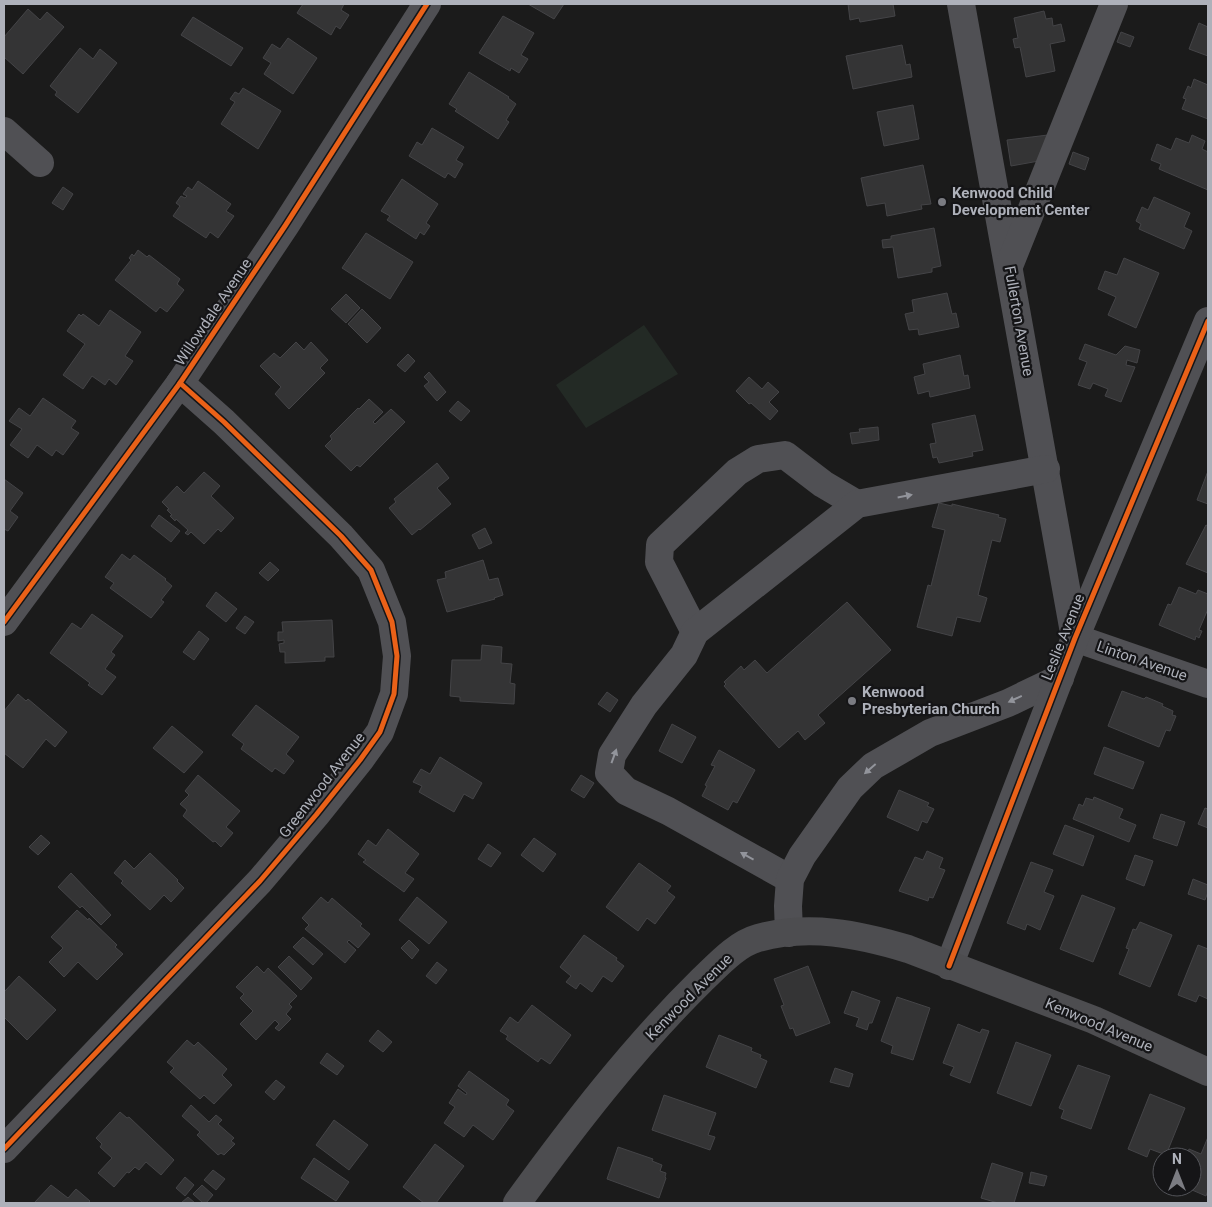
<svg xmlns="http://www.w3.org/2000/svg" width="1212" height="1207" font-family="Roboto,sans-serif">
<rect width="100%" height="100%" fill="#1b1b1b"/>
<!-- green -->
<polygon fill="#232a25" points="644,325 678,374 586,428 556,385"/>
<!-- building -->
<g fill="#343435" stroke="#444447">
<polygon points="303,4 344,4 341,10 349,15 340,29 336,26 331,35 297,13"/>
<polygon points="528,4 564,4 554,19"/>
<polygon points="848,4 893,4 895,16 860,22 859,18 850,20"/>
<polygon points="28,9 40,20 47,12 64,27 23,74 4,57 4,37"/>
<polygon points="1044,11 1046,19 1052,18 1053,26 1061,24 1065,41 1050,44 1055,71 1026,77 1020,47 1015,48 1013,39 1018,38 1014,18"/>
<polygon points="503,16 534,33 521,55 528,59 519,73 511,68 510,71 479,53"/>
<polygon points="193,17 243,48 231,66 181,35"/>
<polygon points="1199,23 1208,27 1208,56 1189,49"/>
<polygon points="1121,32 1134,37 1130,47 1117,42"/>
<polygon points="288,38 317,58 293,94 264,74 271,63 263,58 272,44 280,49"/>
<polygon points="902,45 906,65 910,64 912,77 853,89 846,56"/>
<polygon points="80,48 93,59 100,49 117,63 78,113 55,95 57,92 50,86"/>
<polygon points="469,72 509,97 508,98 516,104 506,120 509,122 498,139 455,111 457,109 449,104"/>
<polygon points="1194,79 1208,85 1208,119 1182,109 1186,99 1183,98 1188,86 1191,88"/>
<polygon points="243,88 281,111 258,149 221,124 235,102 230,99 235,92 239,94"/>
<polygon points="913,105 919,139 884,146 877,112"/>
<polygon points="432,128 464,147 456,160 463,164 455,178 448,173 445,178 409,156 417,142 422,145"/>
<polygon points="1048,135 1039,161 1011,166 1007,140"/>
<polygon points="1192,135 1205,141 1202,149 1208,152 1208,190 1159,169 1161,164 1151,160 1157,144 1171,150 1176,138 1189,143"/>
<polygon points="1073,152 1089,158 1085,170 1069,164"/>
<polygon points="923,165 931,204 921,205 922,209 887,216 885,203 867,206 861,178"/>
<polygon points="402,179 438,204 426,223 430,226 424,235 420,232 416,239 387,220 390,216 381,211"/>
<polygon points="198,181 231,204 226,211 234,216 218,238 210,232 206,238 173,216 180,206 176,203 181,196 185,198 187,196 183,194 188,187 192,190"/>
<polygon points="63,187 73,194 63,210 52,203"/>
<polygon points="1154,197 1190,213 1184,227 1192,231 1184,249 1139,229 1141,224 1136,221 1142,207 1148,210"/>
<polygon points="934,228 941,266 932,268 932,272 898,278 893,247 883,248 882,240 891,239 891,236"/>
<polygon points="366,233 413,262 390,299 342,268"/>
<polygon points="138,250 147,257 149,255 180,279 177,284 184,290 167,312 160,307 156,312 115,280 131,260 129,258 132,254 134,256"/>
<polygon points="1124,258 1159,273 1136,328 1108,315 1116,297 1098,289 1105,271 1117,275"/>
<polygon points="947,293 952,314 956,313 959,327 919,335 918,329 909,330 905,314 914,312 912,300"/>
<polygon points="346,294 360,308 346,323 331,309"/>
<polygon points="362,309 381,328 367,343 348,324"/>
<polygon points="110,310 141,332 125,356 133,361 116,385 109,379 105,385 92,376 83,389 63,375 85,344 67,331 79,314 81,316 83,314 99,326"/>
<polygon points="296,342 304,350 311,342 328,360 320,368 325,373 289,409 275,394 281,387 260,366 274,353 280,358"/>
<polygon points="1085,344 1116,355 1125,346 1140,350 1137,363 1127,360 1126,365 1135,367 1121,402 1105,396 1108,389 1093,383 1090,389 1078,385 1087,362 1079,359"/>
<polygon points="408,354 415,361 405,372 397,365"/>
<polygon points="960,355 964,376 968,375 970,388 930,397 929,391 918,394 914,377 925,374 923,364"/>
<polygon points="429,372 446,392 437,401 424,386 429,382 424,377"/>
<polygon points="749,377 762,389 768,382 779,392 769,402 778,411 770,420 751,403 749,404 736,391"/>
<polygon points="43,398 76,421 71,428 79,433 63,455 56,450 52,456 37,445 28,458 10,445 22,429 9,421 19,408 30,416"/>
<polygon points="369,399 383,412 373,422 375,424 391,409 405,422 360,467 357,465 351,471 325,446 332,439 330,436 358,408 359,409"/>
<polygon points="458,401 470,411 461,421 449,411"/>
<polygon points="975,415 983,450 972,452 973,456 939,463 937,457 933,458 930,444 936,443 932,424"/>
<polygon points="878,427 879,440 852,444 850,433 860,432 859,429"/>
<polygon points="437,463 449,478 437,488 451,504 420,530 419,529 412,535 389,508 396,502 394,499"/>
<polygon points="1208,471 1208,504 1197,500"/>
<polygon points="204,472 220,486 211,496 234,518 221,532 218,529 204,544 191,532 188,535 185,533 188,530 176,519 175,521 170,516 172,515 167,510 169,509 162,502 177,486 184,493"/>
<polygon points="4,479 23,493 10,511 18,517 8,531 4,529"/>
<polygon points="939,503 952,506 952,504 999,515 998,517 1006,519 1000,542 992,540 978,595 987,598 980,622 957,617 952,636 917,627 928,585 931,586 945,530 932,527"/>
<polygon points="159,515 180,531 171,542 151,526"/>
<polygon points="1206,525 1208,526 1208,573 1186,564"/>
<polygon points="485,528 492,543 479,549 472,535"/>
<polygon points="122,554 130,560 134,555 166,579 165,580 172,586 161,600 164,602 151,618 110,588 114,583 105,577"/>
<polygon points="483,560 489,580 498,578 503,595 494,598 495,599 447,612 437,580 446,578 445,572"/>
<polygon points="270,562 279,570 268,581 259,573"/>
<polygon points="1179,587 1196,594 1198,590 1208,594 1208,609 1199,630 1202,631 1199,638 1196,636 1195,640 1159,625 1168,604 1171,605"/>
<polygon points="216,592 237,609 226,622 206,606"/>
<polygon points="847,602 891,650 818,715 825,723 805,740 798,731 779,748 724,686 726,684 724,682 741,666 744,670 755,660 767,673"/>
<polygon points="92,614 123,636 111,652 115,655 105,669 116,677 102,695 88,685 90,683 50,653 72,623 81,629"/>
<polygon points="245,616 254,622 245,634 236,628"/>
<polygon points="332,620 334,657 325,657 325,661 285,663 285,652 280,652 279,644 284,643 284,640 278,641 278,632 283,632 282,622"/>
<polygon points="199,631 209,639 194,660 183,652"/>
<polygon points="482,645 502,647 501,663 512,664 510,683 515,684 514,704 460,701 460,697 450,696 452,660 481,660"/>
<polygon points="1122,691 1144,699 1146,697 1163,704 1162,706 1173,711 1172,715 1176,716 1170,731 1166,730 1159,747 1108,726"/>
<polygon points="607,692 618,700 610,712 598,704"/>
<polygon points="18,694 26,701 28,699 67,732 55,747 46,739 23,768 4,753 4,711"/>
<polygon points="256,705 299,737 286,754 294,761 284,774 275,768 272,772 241,749 244,744 232,735"/>
<polygon points="672,724 696,737 682,763 659,751"/>
<polygon points="172,726 203,752 184,773 153,748"/>
<polygon points="1104,747 1144,762 1133,789 1094,774"/>
<polygon points="719,750 755,770 737,803 733,801 728,810 702,796 707,786 705,785 715,766 711,765"/>
<polygon points="440,757 482,783 473,799 464,794 454,812 419,792 422,786 413,782 421,769 430,774"/>
<polygon points="198,775 240,811 226,827 233,833 221,847 215,841 213,842 183,816 187,810 180,804 189,795 185,791"/>
<polygon points="581,775 594,783 584,798 571,790"/>
<polygon points="899,790 929,803 927,806 934,809 927,823 922,821 918,831 887,817"/>
<polygon points="1094,797 1123,809 1119,818 1136,825 1129,842 1073,819 1079,804 1083,806 1086,798 1093,800"/>
<polygon points="1205,808 1208,809 1208,828 1198,824"/>
<polygon points="1161,814 1185,822 1177,846 1153,838"/>
<polygon points="1065,825 1094,836 1083,866 1053,854"/>
<polygon points="388,829 419,854 405,873 414,879 404,892 363,862 366,860 358,854 368,840 376,846"/>
<polygon points="41,835 50,843 38,855 29,847"/>
<polygon points="534,838 556,854 543,872 521,855"/>
<polygon points="488,844 501,853 491,867 478,859"/>
<polygon points="927,851 943,858 939,868 945,870 933,898 929,897 928,901 899,891 915,857 923,860"/>
<polygon points="150,853 178,880 177,881 184,888 171,902 164,895 150,910 121,883 123,881 114,873 125,860 134,869"/>
<polygon points="1135,855 1153,861 1144,886 1126,879"/>
<polygon points="1031,862 1053,870 1044,892 1054,896 1040,930 1027,924 1025,930 1007,923"/>
<polygon points="639,863 671,886 667,891 675,897 655,924 647,918 638,931 606,907"/>
<polygon points="71,873 111,915 101,925 82,906 80,908 58,887"/>
<polygon points="1193,879 1208,885 1208,892 1205,900 1188,894"/>
<polygon points="1082,895 1115,908 1093,962 1060,949"/>
<polygon points="321,897 328,903 332,898 362,924 360,926 370,934 358,948 349,940 347,942 356,950 345,963 305,929 309,925 302,918"/>
<polygon points="417,897 447,922 429,944 399,920"/>
<polygon points="77,910 88,920 89,918 117,945 115,947 123,954 97,980 78,962 64,977 49,962 63,948 51,937"/>
<polygon points="1140,922 1172,935 1150,987 1119,974 1129,949 1126,948 1133,929 1136,930"/>
<polygon points="584,935 617,958 616,960 624,966 612,982 603,976 592,992 580,983 576,989 566,982 571,976 560,967"/>
<polygon points="303,937 323,954 313,965 293,947"/>
<polygon points="409,940 419,950 412,959 401,948"/>
<polygon points="1198,945 1208,949 1208,999 1199,995 1196,1002 1178,995"/>
<polygon points="289,956 312,978 301,990 278,967"/>
<polygon points="437,962 447,970 436,984 426,976"/>
<polygon points="257,966 264,973 268,968 297,996 289,1004 292,1007 286,1014 291,1019 279,1031 275,1028 279,1024 275,1020 256,1040 240,1024 253,1011 240,998 244,994 236,987"/>
<polygon points="808,966 830,1023 796,1036 793,1028 790,1029 781,1006 784,1005 774,979"/>
<polygon points="19,976 56,1010 27,1040 4,1017 4,989 5,991"/>
<polygon points="852,991 880,1001 872,1023 869,1023 867,1030 856,1026 859,1018 844,1013"/>
<polygon points="897,997 930,1008 913,1060 891,1053 893,1046 881,1041"/>
<polygon points="532,1005 571,1035 550,1064 541,1058 538,1062 506,1039 508,1036 500,1031 510,1017 518,1023"/>
<polygon points="958,1024 980,1033 982,1029 989,1031 970,1083 950,1075 954,1067 943,1063"/>
<polygon points="378,1030 392,1042 383,1052 369,1041"/>
<polygon points="719,1035 752,1048 751,1051 761,1055 760,1058 767,1061 756,1088 706,1067"/>
<polygon points="187,1040 194,1046 198,1042 227,1069 222,1075 232,1085 214,1104 204,1095 200,1099 170,1072 174,1068 167,1062"/>
<polygon points="1016,1042 1051,1055 1031,1106 997,1093"/>
<polygon points="327,1053 344,1066 337,1075 320,1063"/>
<polygon points="1078,1065 1110,1076 1091,1129 1061,1118 1064,1110 1059,1108"/>
<polygon points="835,1068 853,1074 849,1087 830,1082"/>
<polygon points="469,1071 509,1100 506,1105 514,1111 493,1140 473,1125 464,1137 444,1123 455,1107 449,1103 458,1089 466,1095 467,1093 458,1086"/>
<polygon points="276,1080 285,1087 274,1100 265,1092"/>
<polygon points="1150,1094 1185,1108 1166,1155 1150,1149 1147,1157 1128,1149"/>
<polygon points="664,1095 716,1113 708,1135 715,1137 710,1150 652,1130"/>
<polygon points="191,1105 209,1122 216,1115 222,1120 218,1124 234,1138 231,1141 235,1144 224,1155 221,1153 218,1155 197,1135 200,1132 182,1116"/>
<polygon points="120,1112 127,1118 129,1117 174,1160 161,1175 146,1162 139,1170 135,1167 129,1173 127,1172 114,1187 98,1173 112,1158 100,1147 102,1144 96,1138"/>
<polygon points="334,1120 368,1145 349,1170 316,1145"/>
<polygon points="1208,1137 1208,1190 1206,1196 1185,1187 1192,1187 1192,1157 1186,1157 1189,1149 1201,1154"/>
<polygon points="435,1144 464,1166 436,1203 424,1203 403,1187"/>
<polygon points="618,1147 653,1159 652,1161 662,1165 660,1171 666,1173 665,1177 666,1178 659,1198 607,1179"/>
<polygon points="314,1158 349,1182 336,1201 301,1178"/>
<polygon points="992,1163 1023,1173 1014,1203 998,1203 981,1198"/>
<polygon points="213,1170 225,1179 216,1190 204,1180"/>
<polygon points="1031,1172 1047,1176 1044,1186 1029,1183"/>
<polygon points="185,1177 194,1185 185,1196 176,1188"/>
<polygon points="51,1185 68,1198 76,1189 90,1201 88,1203 34,1203"/>
<polygon points="202,1185 213,1195 206,1203 203,1203 193,1194"/>
<polygon points="188,1197 195,1203 181,1203"/>
</g>
<g fill="none" stroke-linecap="round" stroke-linejoin="round">
<!-- minor -->
<g stroke="#505054" stroke-width="28">
<polyline points="961,4 1075,638"/>
<polyline points="4,131 40,163"/>
<polyline points="1009,266 1114,4"/>
<polyline points="4,622 180,383 285,226 427,4"/>
<polyline points="695,632 659,562 660,545 737,472 758,459 785,455 823,484 857,504"/>
<polyline points="1075,638 1208,684"/>
<polyline points="790,879 668,811 626,791 609,773 612,755 644,705 684,655 695,632 857,504 1046,469"/>
<polyline points="789,933 788,906 790,879 802,856 850,788 873,766 930,733 1008,703 1060,678"/>
<polyline points="949,966 1075,638 1208,321"/>
<polyline points="4,1149 260,881 316,815 360,760 380,732 394,694 397,656 392,622 371,570 341,536 224,422 180,383"/>
</g>
<!-- major -->
<path stroke="#4d4d50" stroke-width="28" d="M517 1203C573 1126 632 1049 701 981 717 966 736 944 758 938 809 924 858 934 908 949L1094 1020 1208 1072"/>
<!-- cycleway casing -->
<g stroke="#151517" stroke-width="8">
<g id="cycleway">
<polyline points="4,622 180,383 285,226 427,4"/>
<polyline points="949,966 1075,638 1208,321"/>
<polyline points="4,1149 260,881 316,815 360,760 380,732 394,694 397,656 392,622 371,570 341,536 224,422 180,383"/>
</g>
</g>
<!-- cycleway -->
<use href="#cycleway" stroke="#ea6118" stroke-width="5"/>
</g>
<!-- one-way arrows -->
<defs><path id="oneway-solid" d="M-6-.8H1V-3.2L6.5 0L1 3.2V.8H-6Z" transform="scale(1.25)"/></defs>
<g fill="#92949b">
<use href="#oneway-solid" transform="translate(905 496) rotate(-11)"/>
<use href="#oneway-solid" transform="translate(1015 699) rotate(155)"/>
<use href="#oneway-solid" transform="translate(614 756) rotate(-70)"/>
<use href="#oneway-solid" transform="translate(870 769) rotate(139)"/>
<use href="#oneway-solid" transform="translate(747 856) rotate(-151)"/>
</g>
<!-- markers -->
<g fill="#7b7c82" stroke="#151517" stroke-width="2">
<circle cx="942" cy="202" r="5"/>
<circle cx="852" cy="701" r="5"/>
</g>
<g text-anchor="middle" dominant-baseline="central" stroke-width="4.5" stroke-linejoin="round" paint-order="stroke">
<!-- poi labels -->
<g font-size="15" font-weight="bold" fill="#aeb1ba" stroke="#151517" text-anchor="start">
<text x="952" y="193">Kenwood Child<tspan x="952" dy="17">Development Center</tspan></text>
<text x="862" y="692">Kenwood<tspan x="862" dy="17">Presbyterian Church</tspan></text>
</g>
<!-- street labels -->
<g font-size="15" fill="#aeb1ba" stroke="#151517">
<text transform="translate(213 312) rotate(-56)">Willowdale Avenue</text>
<text transform="translate(1019 321) rotate(80)">Fullerton Avenue</text>
<text transform="translate(1063 637) rotate(-68)">Leslie Avenue</text>
<text transform="translate(1142 661) rotate(19)">Linton Avenue</text>
<text transform="translate(322 785) rotate(-52)">Greenwood Avenue</text>
<text transform="translate(689 997) rotate(-45)">Kenwood Avenue</text>
<text transform="translate(1099 1025) rotate(23)">Kenwood Avenue</text>
</g>
</g>
<!-- border -->
<rect width="1212" height="1207" fill="none" stroke="#aeb1ba" stroke-width="10"/>
<!-- north arrow -->
<g transform="translate(1177 1172)"><circle r="24" fill="#151517" stroke="#525358"/>
<path d="M0-4L9 19L0 12L-9 19Z" fill="#7b7c82"/>
<text y="-8" font-size="14" font-weight="bold" text-anchor="middle" fill="#aeb1ba">N</text>
</g>
</svg>
